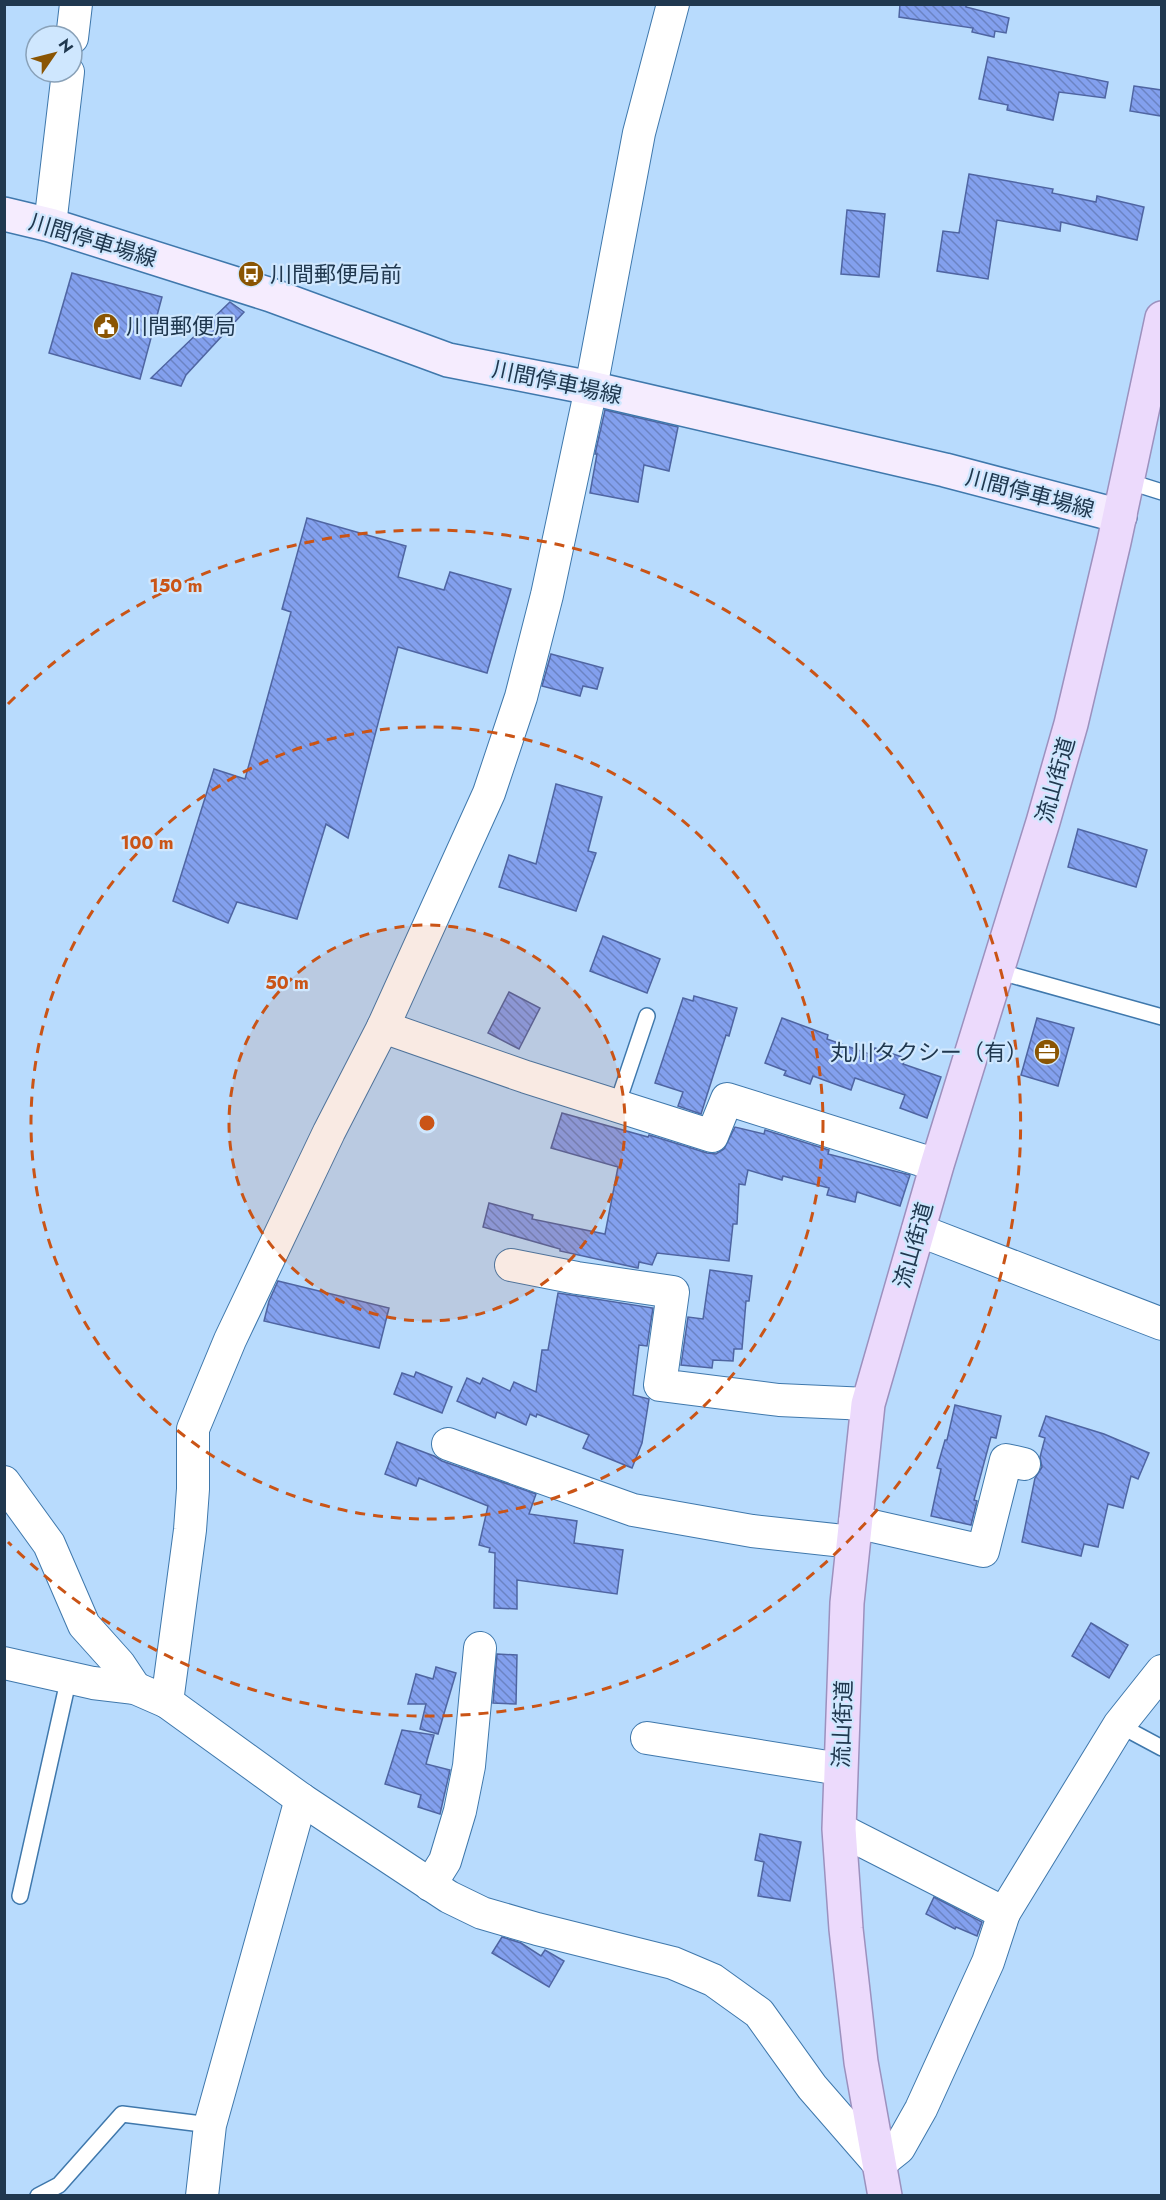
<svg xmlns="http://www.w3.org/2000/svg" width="1166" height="2200" font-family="Jost,'Noto Sans JP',sans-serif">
<defs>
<pattern id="building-back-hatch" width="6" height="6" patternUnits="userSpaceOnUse" patternTransform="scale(1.5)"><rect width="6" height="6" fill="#83a0ee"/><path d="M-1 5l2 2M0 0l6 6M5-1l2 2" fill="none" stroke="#6b83c3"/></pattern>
</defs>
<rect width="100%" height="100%" fill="#b8dbfd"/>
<!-- building -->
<g fill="url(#building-back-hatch)" stroke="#4f65a2" stroke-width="1.5">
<polygon points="900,4 966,4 966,7 1009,18 1006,33 995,31 994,37 972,32 973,28 899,17"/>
<polygon points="988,57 1108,82 1105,98 1059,92 1053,120 1007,110 1008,105 979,99"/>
<polygon points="1134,86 1161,90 1161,116 1130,111"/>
<polygon points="969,174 1053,189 1052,193 1096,202 1097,196 1144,207 1137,240 1061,222 1060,231 997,220 988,279 937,271 943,231 959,233"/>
<polygon points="847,210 885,214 879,277 841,274"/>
<polygon points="72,273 162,297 140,379 49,353"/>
<polygon points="230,302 244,312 186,375 181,386 151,378"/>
<polygon points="605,410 678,427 669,471 644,465 638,502 590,493 597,454 595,454"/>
<polygon points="307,518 406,546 398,577 444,590 450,572 511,589 487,673 398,647 348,838 326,824 297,919 237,902 228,923 173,901 214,769 245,779 291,612 282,609"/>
<polygon points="551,654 603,668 597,689 583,686 580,696 542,686"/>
<polygon points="556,784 602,797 588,851 596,853 576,911 499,887 509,855 536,864"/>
<polygon points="1078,829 1147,850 1136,887 1068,867"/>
<polygon points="603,936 660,959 647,993 590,971"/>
<polygon points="509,992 540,1008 519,1049 488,1033"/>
<polygon points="694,996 737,1008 729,1036 726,1035 701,1114 678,1106 683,1092 655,1083 683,998 693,1001"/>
<polygon points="782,1018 828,1035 827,1039 872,1055 875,1048 905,1058 903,1064 941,1077 927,1118 900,1108 905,1095 855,1078 851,1090 813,1076 810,1084 784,1075 786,1071 765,1063"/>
<polygon points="1037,1018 1074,1028 1058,1086 1021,1075"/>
<polygon points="562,1113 648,1137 649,1135 707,1153 716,1154 724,1149 735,1127 764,1134 765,1130 829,1150 828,1154 910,1175 900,1206 857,1192 855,1202 827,1195 829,1188 783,1176 782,1180 748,1170 745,1185 739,1184 737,1224 733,1224 729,1261 657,1253 652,1265 639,1262 638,1268 560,1251 560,1249 483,1227 489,1203 533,1215 532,1219 605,1234 618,1167 551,1148"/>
<polygon points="710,1270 752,1276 749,1301 746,1301 742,1349 734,1349 733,1361 713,1360 712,1368 681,1365 688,1317 703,1319"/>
<polygon points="278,1281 389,1308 379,1348 264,1321 269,1301"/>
<polygon points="558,1293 653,1308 647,1346 639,1345 633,1395 649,1399 642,1443 632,1468 583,1448 589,1435 537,1414 536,1417 530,1414 526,1425 497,1412 495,1418 457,1401 467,1378 480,1384 483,1378 510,1391 514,1382 536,1392 542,1350 548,1350"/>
<polygon points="416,1372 452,1387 442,1413 394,1394 402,1373 414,1377"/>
<polygon points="955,1405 1001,1416 996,1438 991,1437 974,1500 977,1501 971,1525 931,1516 941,1469 937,1468 945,1440 947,1440"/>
<polygon points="1046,1416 1104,1434 1149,1453 1138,1479 1131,1476 1123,1508 1108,1504 1098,1547 1084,1544 1081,1556 1022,1542 1035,1478 1042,1467 1040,1457 1045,1438 1039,1436"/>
<polygon points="397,1442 434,1456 442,1461 536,1494 529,1514 577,1521 574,1543 623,1550 617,1594 517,1580 517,1609 494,1608 495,1553 489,1552 490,1548 479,1545 488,1506 419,1478 416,1486 385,1474"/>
<polygon points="1091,1623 1128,1645 1109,1678 1072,1656"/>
<polygon points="497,1654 517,1655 516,1704 493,1703"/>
<polygon points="436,1667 456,1673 438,1734 420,1729 426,1704 408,1704 416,1674 433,1679"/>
<polygon points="402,1730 434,1735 426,1764 450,1770 440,1814 418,1807 421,1795 385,1784"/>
<polygon points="760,1834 801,1842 790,1901 758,1896 764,1862 755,1860"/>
<polygon points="934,1897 982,1922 977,1936 956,1927 955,1929 926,1914"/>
<polygon points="502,1937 521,1943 541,1956 545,1950 564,1961 549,1987 492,1953"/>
</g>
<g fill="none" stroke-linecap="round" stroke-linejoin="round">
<!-- lane casing -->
<g stroke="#3f78ac" stroke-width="18">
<g id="lane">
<polyline points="1127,481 1162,492"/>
<polyline points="997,971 1162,1017"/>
<polyline points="617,1105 647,1016"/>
<polyline points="1119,1725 1162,1748"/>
<polyline points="20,1896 69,1677"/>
<polyline points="38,2196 59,2185 122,2114 210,2125"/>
</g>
</g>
<!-- street casing -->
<g stroke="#3f78ac" stroke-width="34">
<g id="street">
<polyline points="72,38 76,4"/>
<polyline points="50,225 68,72"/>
<polyline points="383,1027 526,1077 712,1136 727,1099 937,1165"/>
<polyline points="918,1230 1162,1324"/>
<polyline points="511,1265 577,1278 673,1292 660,1385 779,1400 868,1404"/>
<polyline points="448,1444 633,1510 752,1531 853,1542"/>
<polyline points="4,1482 49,1544 84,1625 119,1664 135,1688"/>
<polyline points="855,1522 983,1551 1006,1460 1024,1464"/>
<polyline points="4,1663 93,1683 135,1688 167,1702 301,1799 449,1897 482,1913 537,1929 673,1963 713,1980 759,2013 812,2087 879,2164 899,2148 921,2109 988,1962 1004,1913"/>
<polyline points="167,1702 190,1530 193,1489 193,1429 230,1340 329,1132 383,1027 489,793 521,697 547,595 591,388 639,133 673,4"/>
<polyline points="647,1738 840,1769"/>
<polyline points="839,1829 1004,1913 1119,1725 1162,1671"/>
<polyline points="430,1885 445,1861 460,1811 469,1766 480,1648"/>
<polyline points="202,2196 210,2125 301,1799"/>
</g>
</g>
<!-- secondary casing -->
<g stroke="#3f78ac" stroke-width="36">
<polyline id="secondary" points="4,214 50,225 271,295 448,360 591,388 945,470 1120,516"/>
</g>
<!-- primary casing -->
<g stroke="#9c91be" stroke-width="36">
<polyline id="primary" points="885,2196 861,2062 846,1929 839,1829 847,1603 868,1404 937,1165 1043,822 1071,724 1114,542 1162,318"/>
</g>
<!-- lane -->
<use href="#lane" stroke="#fff" stroke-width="15"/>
<!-- street -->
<use href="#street" stroke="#fff" stroke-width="32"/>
<!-- secondary -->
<use href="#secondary" stroke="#f5ecfe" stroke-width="33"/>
<!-- primary -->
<use href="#primary" stroke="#ecdafc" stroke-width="33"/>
</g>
<!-- distance rings -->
<circle cx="427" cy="1123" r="198" fill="#ca5416" fill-opacity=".12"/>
<g fill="none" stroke="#ca5416" stroke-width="3" stroke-dasharray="10 8">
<circle cx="427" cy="1123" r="198"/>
<circle cx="427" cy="1123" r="396"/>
<path d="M8 704A593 593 0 1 1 8 1542"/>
</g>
<!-- icons -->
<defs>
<g id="bus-disc" transform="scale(1.35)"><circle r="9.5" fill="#8a5503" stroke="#cfe7fe"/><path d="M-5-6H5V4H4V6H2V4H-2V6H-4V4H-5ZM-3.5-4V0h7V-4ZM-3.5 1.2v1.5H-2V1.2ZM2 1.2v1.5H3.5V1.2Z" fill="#fff"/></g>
<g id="civic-disc" transform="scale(1.35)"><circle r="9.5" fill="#8a5503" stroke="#cfe7fe"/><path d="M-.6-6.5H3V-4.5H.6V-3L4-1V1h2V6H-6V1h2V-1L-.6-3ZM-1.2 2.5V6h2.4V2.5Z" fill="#fff"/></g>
<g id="office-disc" transform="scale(1.35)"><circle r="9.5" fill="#8a5503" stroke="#cfe7fe"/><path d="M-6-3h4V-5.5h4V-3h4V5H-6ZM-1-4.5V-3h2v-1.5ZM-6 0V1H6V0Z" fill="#fff"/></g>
</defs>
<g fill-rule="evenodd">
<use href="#bus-disc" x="251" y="274"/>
<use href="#civic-disc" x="106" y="326"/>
<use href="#office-disc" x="1047" y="1052"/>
</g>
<g text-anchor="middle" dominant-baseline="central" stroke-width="4.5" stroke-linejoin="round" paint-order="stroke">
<!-- street labels -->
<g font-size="22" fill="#20384f" stroke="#cfe7fe">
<text transform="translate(93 240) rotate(17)">川間停車場線</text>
<text transform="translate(557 382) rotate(12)">川間停車場線</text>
<text transform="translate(1030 493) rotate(15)">川間停車場線</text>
<text transform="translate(1055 780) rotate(-74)">流山街道</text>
<text transform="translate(913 1245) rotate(-74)">流山街道</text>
<text transform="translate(842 1724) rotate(-88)">流山街道</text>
</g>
<!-- poi labels -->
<g font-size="22" fill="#20384f" stroke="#cfe7fe" text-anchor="start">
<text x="270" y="274">川間郵便局前</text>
<text x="126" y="326">川間郵便局</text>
<text x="1028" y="1052" text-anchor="end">丸川タクシー（有）</text>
</g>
</g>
<circle cx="427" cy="1123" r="9" fill="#ca5416" stroke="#cfe7fe" stroke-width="3"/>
<g font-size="18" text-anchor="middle" font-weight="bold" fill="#ca5416" stroke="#cfe7fe" stroke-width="4.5" stroke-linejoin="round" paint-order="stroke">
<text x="176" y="592">150 m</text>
<text x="147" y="849">100 m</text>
<text x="287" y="989">50 m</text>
</g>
<!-- border -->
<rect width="1166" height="2200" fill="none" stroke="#20384f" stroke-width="12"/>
<!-- north arrow -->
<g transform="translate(54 54) rotate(55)"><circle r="28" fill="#cfe7fe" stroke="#89a1b8" stroke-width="1.5"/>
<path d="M0-4.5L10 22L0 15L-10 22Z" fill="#8a5503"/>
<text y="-9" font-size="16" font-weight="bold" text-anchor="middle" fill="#20384f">N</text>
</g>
</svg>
